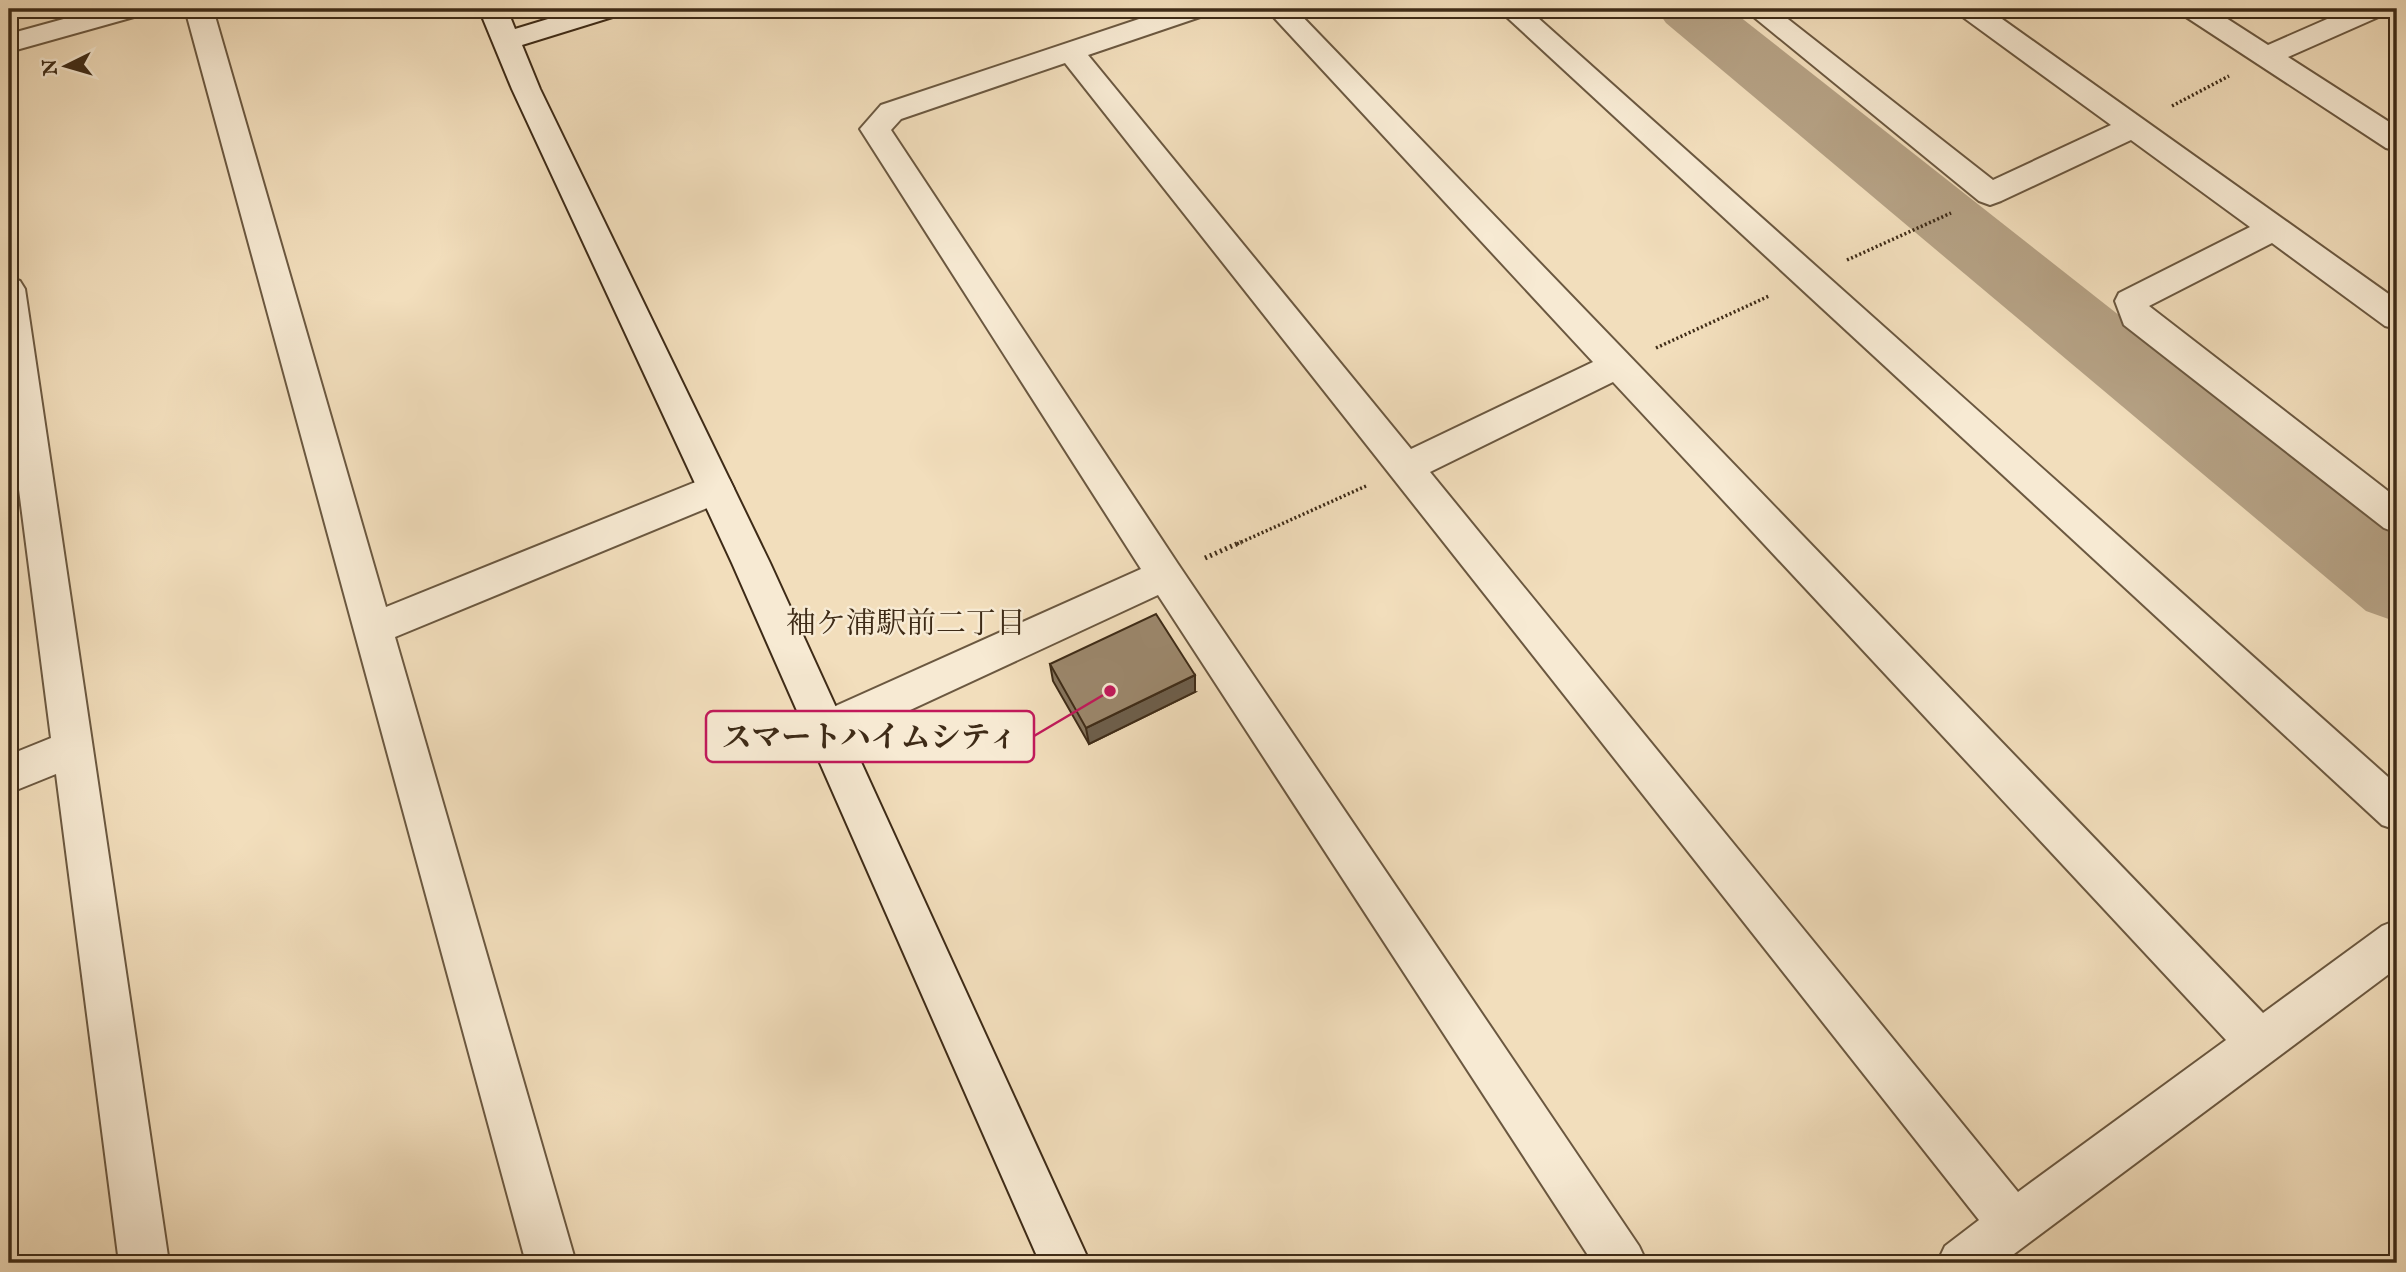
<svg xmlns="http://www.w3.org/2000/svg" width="2406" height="1272" font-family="'IM FELL English','Noto Serif JP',serif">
<rect width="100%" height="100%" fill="#f2debc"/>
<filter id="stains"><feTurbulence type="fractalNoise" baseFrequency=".00286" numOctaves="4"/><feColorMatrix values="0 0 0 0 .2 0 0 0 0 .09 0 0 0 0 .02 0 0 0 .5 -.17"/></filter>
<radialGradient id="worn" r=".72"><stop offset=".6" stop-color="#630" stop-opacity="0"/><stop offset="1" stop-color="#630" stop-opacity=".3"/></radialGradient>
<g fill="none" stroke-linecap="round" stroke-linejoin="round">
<!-- river -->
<polygon fill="#b5a184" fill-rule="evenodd" points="1656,9 1730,9 2397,534 2397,622 2366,611 1666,23"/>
<!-- street casing -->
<g stroke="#6b5840" stroke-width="4">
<g id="street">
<polygon points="100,9 145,9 141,15 9,52 9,34"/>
<polygon points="185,9 213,9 386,607 703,479 716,475 729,479 734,489 729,499 395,637 576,1263 526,1263"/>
<path d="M1169 9H1210L1206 15 1088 55 1411 449 1593 362 1266 9H1295L2263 1013 2382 926 2397 920V968L2002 1263H1937L1945 1246 1979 1220 1065 63 901 119 891 130 1178 564 1639 1246 1647 1263H1593L1158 595 839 743 825 748 811 743 805 730 811 717 1141 569 860 129 881 105ZM1613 382 2226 1040 2018 1192 1430 472Z"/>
<polygon points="1498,9 1528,9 2397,785 2397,830 2382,825"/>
<polygon points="1744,9 1775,9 1993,180 2111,125 1960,15 1956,9 1988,9 2397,300 2397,329 2385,326 2272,243 2149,306 2397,498 2397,533 2384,528 2124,325 2115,301 2119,293 2250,227 2131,140 2001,201 1990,205 1979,201"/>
<polygon points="2179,9 2212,9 2268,45 2350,9 2387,9 2383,15 2288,57 2397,127 2397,151 2386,148 2183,15"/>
<polygon points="9,277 20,281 25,289 169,1263 119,1263 56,774 9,793 9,755 51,738 9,412"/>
</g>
</g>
<!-- secondary casing -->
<g stroke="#3e2b17" stroke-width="4">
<polygon id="secondary" points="479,9 507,9 515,29 581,9 623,9 619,15 522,45 540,89 770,563 1090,1263 1040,1263 732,563 512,89"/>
</g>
<!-- path-far1 -->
<g stroke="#3e2b17" stroke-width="3.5" stroke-dasharray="2 2.5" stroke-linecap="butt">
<polyline points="2172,106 2229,76"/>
<polyline points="1847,260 1951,213"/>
<polyline points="1656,348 1769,296"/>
<polyline points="1237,544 1366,486"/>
</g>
<!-- path -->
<polyline stroke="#3e2b17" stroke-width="5" stroke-dasharray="2 3.5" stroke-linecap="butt" points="1205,558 1241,542"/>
<!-- street -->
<use href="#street" fill="#f7ead3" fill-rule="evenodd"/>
<!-- secondary -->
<use href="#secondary" fill="#f7ead3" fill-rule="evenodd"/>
</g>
<!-- wall -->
<polygon fill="#86755e" stroke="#3e2b17" stroke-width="2" points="1050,664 1195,692 1089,744 1053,681"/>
<!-- shaded-wall -->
<polygon fill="#6d5f4c" stroke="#3e2b17" stroke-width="2" points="1195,675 1195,692 1089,744 1086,728"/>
<!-- building -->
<polygon fill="#9c886d" stroke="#3e2b17" stroke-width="2" points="1156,614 1195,675 1086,728 1050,664"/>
<g text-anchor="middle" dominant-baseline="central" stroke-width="5" stroke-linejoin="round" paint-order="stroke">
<!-- neighbourhood labels -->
<g font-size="30" fill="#3e2b17" stroke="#f7ead3">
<text x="906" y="625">袖ケ浦駅前二丁目</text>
</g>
</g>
<!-- callouts -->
<path fill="none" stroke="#c2185b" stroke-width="2.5" d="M1110 691L1034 736"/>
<circle fill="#c2185b" stroke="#f7ead3" stroke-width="2.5" cx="1110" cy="691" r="7"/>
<rect fill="#f7ead3" stroke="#c2185b" stroke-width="2.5" x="706" y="711" width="328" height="51" rx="7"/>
<g font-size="30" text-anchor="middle" font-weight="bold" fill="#3e2b17">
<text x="870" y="747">スマートハイムシティ</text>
</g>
<!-- margin -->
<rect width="2406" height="1272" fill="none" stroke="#f2debc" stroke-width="35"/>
<rect x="10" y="10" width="2385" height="1251" fill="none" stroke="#3e2b17" stroke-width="3.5"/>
<rect x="18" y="18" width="2371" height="1237" fill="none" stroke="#3e2b17" stroke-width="2"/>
<!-- north arrow -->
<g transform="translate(66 66) rotate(265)" stroke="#f7ead3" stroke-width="5" paint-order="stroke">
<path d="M0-5L12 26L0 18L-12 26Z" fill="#3e2b17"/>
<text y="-10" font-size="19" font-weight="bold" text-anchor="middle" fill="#3e2b17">N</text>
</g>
<rect width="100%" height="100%" filter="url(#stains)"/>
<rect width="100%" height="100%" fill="url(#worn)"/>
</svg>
